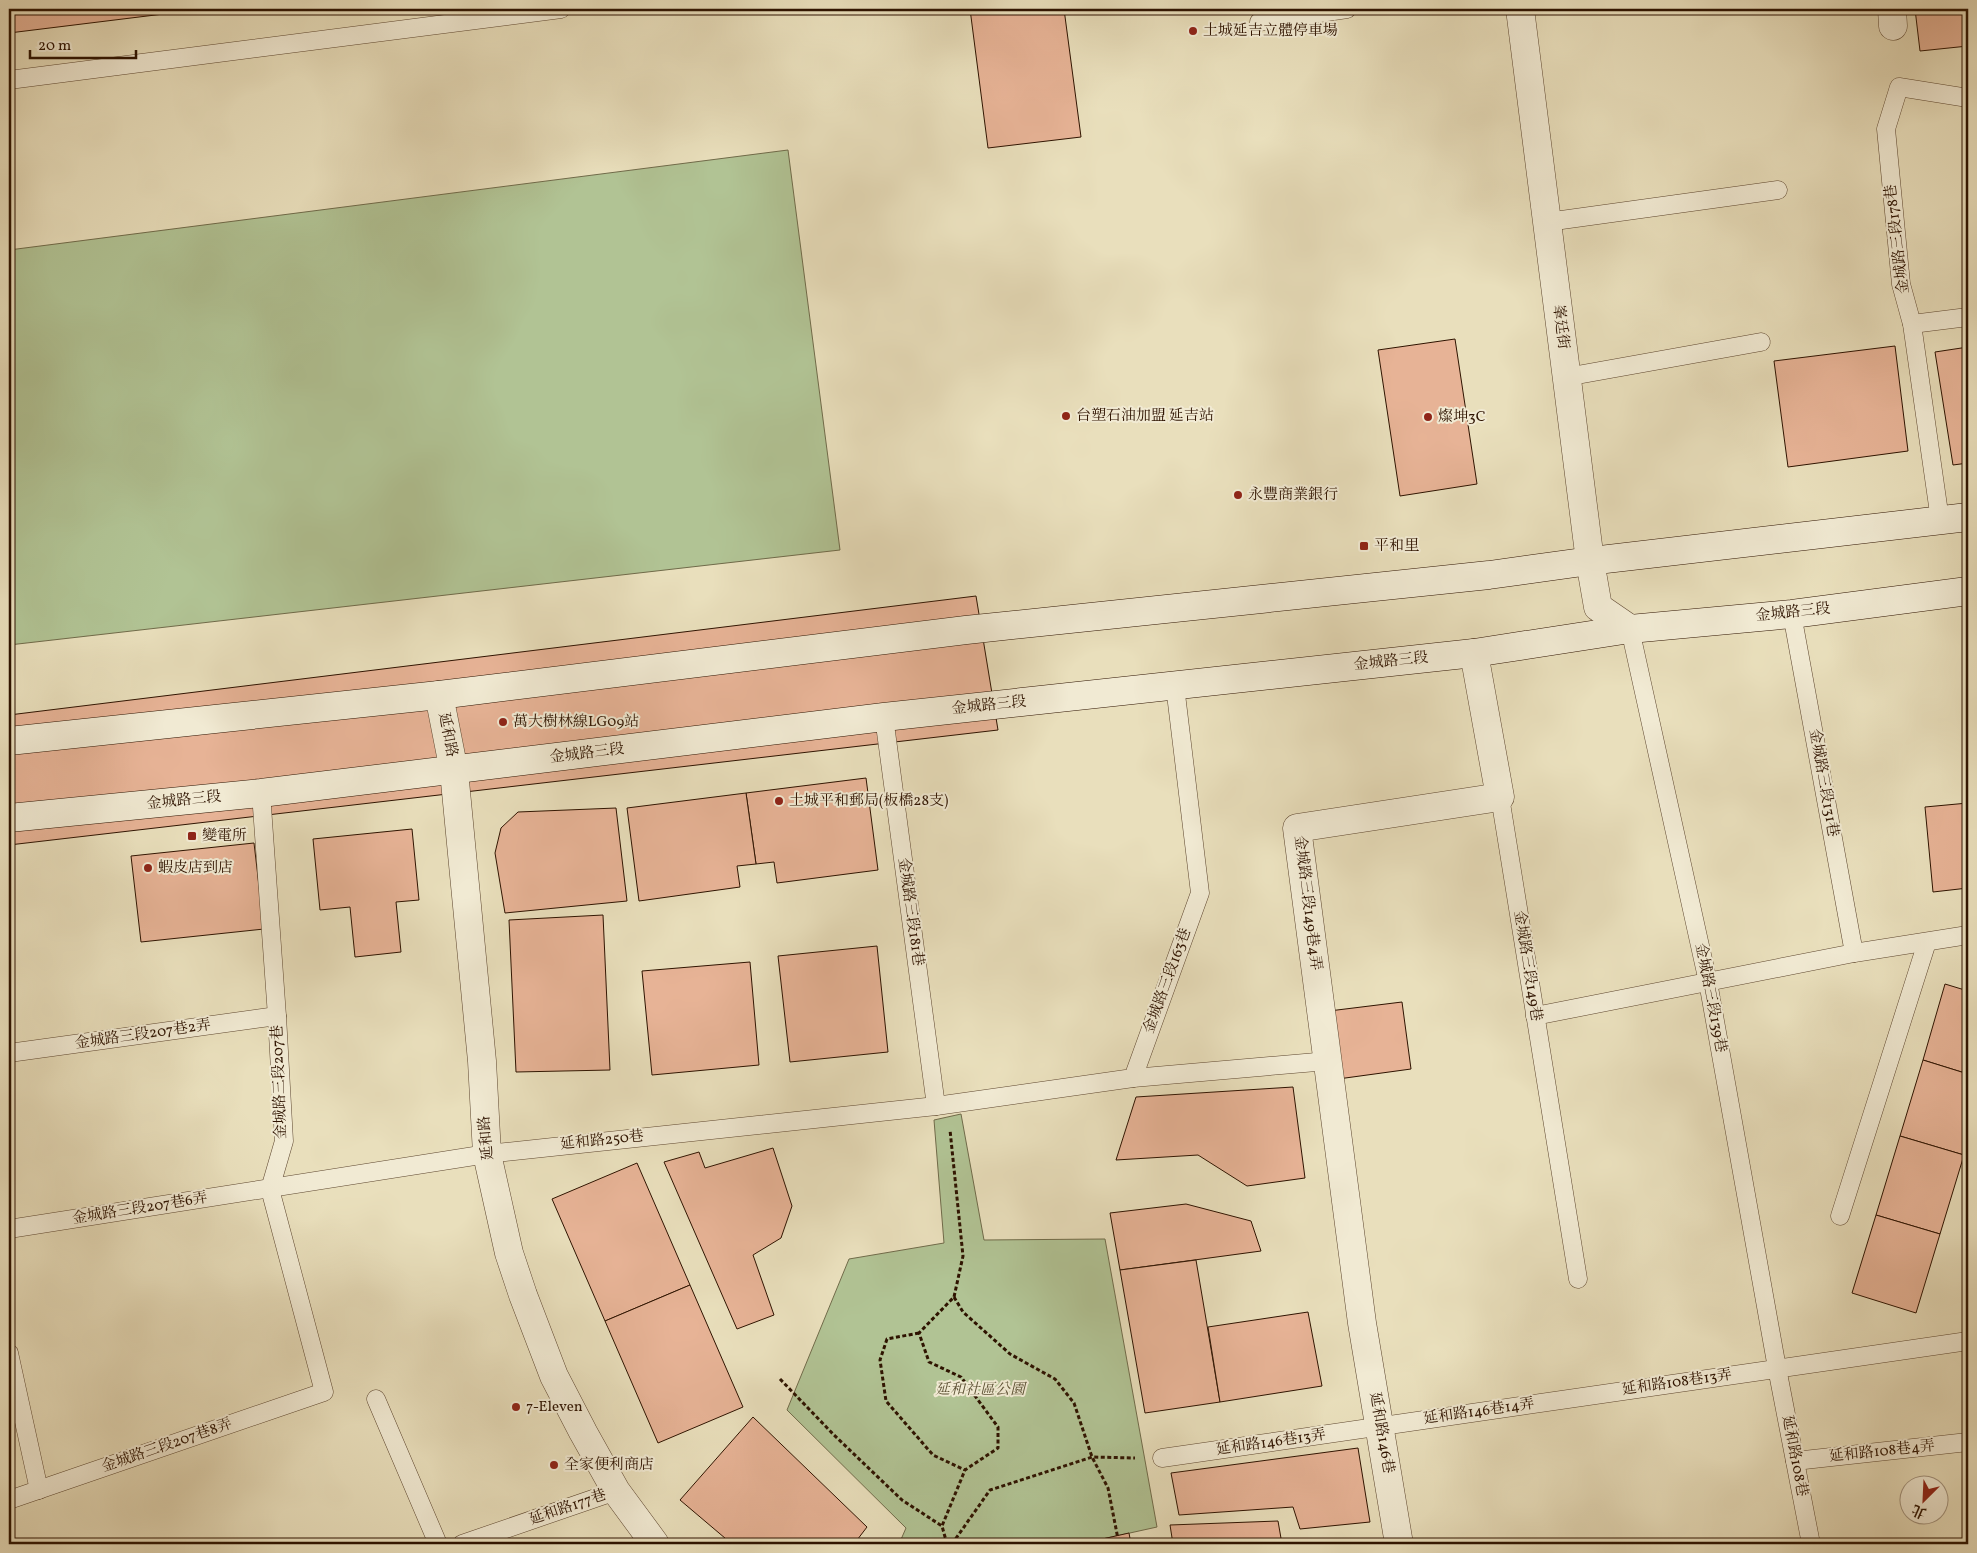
<svg xmlns="http://www.w3.org/2000/svg" width="1977" height="1553" font-family="Vollkorn,'Noto Serif TC',serif">
<rect width="100%" height="100%" fill="#e9dfbc"/>
<filter id="stains"><feTurbulence type="fractalNoise" baseFrequency=".004" numOctaves="4"/><feColorMatrix values="0 0 0 0 .2 0 0 0 0 .09 0 0 0 0 .02 0 0 0 .5 -.17"/></filter>
<radialGradient id="worn" r=".72"><stop offset=".6" stop-color="#630" stop-opacity="0"/><stop offset="1" stop-color="#630" stop-opacity=".3"/></radialGradient>
<!-- green -->
<g fill="#b1c394" stroke="#706b4a">
<polygon points="788,150 840,550 9,645 9,250"/>
<polygon points="961,1114 984,1240 1105,1239 1157,1527 1080,1544 899,1544 906,1528 787,1410 849,1259 944,1243 934,1120"/>
</g>
<!-- building -->
<g fill="#e7b396" stroke="#2e1300">
<polygon points="9,9 204,9 9,33"/>
<polygon points="970,9 1064,9 1081,137 988,148"/>
<polygon points="1915,9 1968,9 1968,46 1920,51"/>
<polygon points="1455,339 1477,484 1400,496 1378,350"/>
<polygon points="1895,346 1908,451 1788,467 1774,361"/>
<polygon points="1968,347 1968,463 1953,465 1935,352"/>
<polygon points="976,596 998,730 9,845 9,715"/>
<polygon points="1968,649 1968,687 1964,650"/>
<polygon points="866,778 878,870 777,883 774,862 756,864 746,793"/>
<polygon points="746,793 756,864 737,866 740,887 639,901 627,808"/>
<polygon points="1968,803 1968,888 1933,892 1925,807"/>
<polygon points="616,808 627,901 505,913 495,853 501,828 518,812"/>
<polygon points="412,829 419,900 396,902 401,952 355,957 350,907 320,910 313,839"/>
<polygon points="254,843 264,929 141,942 131,856"/>
<polygon points="603,915 610,1070 516,1072 509,920"/>
<polygon points="877,946 888,1052 790,1062 778,956"/>
<polygon points="750,962 759,1065 652,1075 642,971"/>
<polygon points="1945,984 1968,991 1968,1074 1923,1060"/>
<polygon points="1402,1002 1411,1069 1338,1079 1329,1011"/>
<polygon points="1923,1060 1968,1074 1968,1142 1964,1155 1900,1136"/>
<polygon points="1293,1087 1305,1178 1247,1186 1198,1155 1116,1160 1136,1097"/>
<polygon points="1900,1136 1964,1155 1940,1234 1876,1215"/>
<polygon points="773,1148 792,1206 781,1238 753,1255 774,1315 737,1329 664,1162 699,1152 705,1168"/>
<polygon points="637,1163 690,1285 605,1321 552,1199"/>
<polygon points="1186,1204 1251,1221 1261,1251 1120,1270 1110,1213"/>
<polygon points="1876,1215 1940,1234 1916,1313 1852,1293"/>
<polygon points="1196,1260 1220,1402 1145,1413 1120,1270"/>
<polygon points="690,1285 743,1407 658,1443 605,1321"/>
<polygon points="1308,1312 1322,1386 1220,1402 1208,1327"/>
<polygon points="753,1417 867,1527 854,1544 732,1544 680,1500"/>
<polygon points="1358,1448 1370,1522 1300,1529 1293,1507 1179,1515 1171,1473"/>
<polygon points="1278,1521 1282,1544 1173,1544 1170,1525"/>
<polygon points="1129,1533 1131,1544 1080,1544"/>
</g>
<g fill="none" stroke-linecap="round" stroke-linejoin="round">
<!-- lane casing -->
<g stroke="#5d462f" stroke-width="19">
<g id="lane">
<polyline points="1259,22 1347,9"/>
<polyline points="9,80 561,9"/>
<polyline points="1547,222 1778,190"/>
<polyline points="1912,324 1968,317"/>
<polyline points="1566,377 1761,342"/>
<polyline points="1940,520 1912,324 1901,284 1886,129 1899,87 1968,98"/>
<polyline points="1792,614 1854,953"/>
<polyline points="1630,629 1708,982 1777,1368 1811,1544"/>
<polyline points="884,717 936,1106"/>
<polyline points="1500,797 1578,1279"/>
<polyline points="1535,1016 1854,953 1968,935"/>
<polyline points="9,1053 277,1016"/>
<polyline points="1133,1078 1328,1061"/>
<polyline points="1840,1216 1927,942"/>
<polyline points="9,1229 487,1154 936,1106 1133,1078 1200,893 1175,686"/>
<polyline points="9,1353 39,1490"/>
<polyline points="376,1399 438,1544"/>
<polyline points="1162,1458 1968,1341"/>
<polyline points="1795,1461 1968,1442"/>
<polyline points="9,1500 324,1392 270,1189 284,1141 277,1016 261,793"/>
<polyline points="462,1544 616,1491"/>
</g>
</g>
<!-- street casing -->
<g stroke="#5d462f" stroke-width="29">
<g id="street">
<polyline points="1520,9 1590,561 1598,607 1630,629"/>
<polyline points="1892,9 1893,26"/>
<polyline points="439,695 454,771 482,1061 487,1154 509,1253 523,1295 554,1376 583,1432 616,1491 655,1544"/>
<polyline points="1399,1544 1362,1323 1297,828 1500,797 1474,653"/>
</g>
</g>
<!-- secondary casing -->
<g stroke="#2e1300" stroke-width="29">
<g id="secondary">
<polyline points="9,741 439,695 966,630 1489,575 1590,561 1968,517"/>
<polyline points="9,818 261,793 884,717 1474,653 1630,629 1792,614 1968,591"/>
</g>
</g>
<!-- path -->
<g stroke="#2e1300" stroke-width="3" stroke-dasharray="4 2.5" stroke-linecap="butt">
<polyline points="954,1297 963,1312 1010,1354 1055,1379 1074,1403 1092,1457 1108,1488 1119,1544"/>
<polyline points="919,1333 887,1339 880,1360 886,1401 933,1455 965,1470"/>
<polyline points="780,1379 834,1435 902,1500 942,1526"/>
<polyline points="947,1544 942,1526 965,1470 998,1448 998,1427 961,1377 929,1362 919,1333 954,1297 963,1256 950,1130"/>
<polyline points="952,1544 990,1490 1092,1457 1135,1458"/>
</g>
<!-- lane -->
<use href="#lane" stroke="#f1ead3" stroke-width="18"/>
<!-- street -->
<use href="#street" stroke="#f1ead3" stroke-width="28"/>
<!-- secondary -->
<use href="#secondary" stroke="#f1ead3" stroke-width="28"/>
</g>
<!-- markers -->
<g fill="#8f2418" stroke="#f1ead3" stroke-width="2">
<circle cx="1193" cy="31" r="5"/>
<circle cx="1066" cy="416" r="5"/>
<circle cx="1428" cy="417" r="5"/>
<circle cx="1238" cy="495" r="5"/>
<rect x="1359" y="541" width="10" height="10" rx="2.5"/>
<circle cx="503" cy="722" r="5"/>
<circle cx="779" cy="801" r="5"/>
<rect x="187" y="831" width="10" height="10" rx="2.5"/>
<circle cx="148" cy="868" r="5"/>
<circle cx="516" cy="1407" r="5"/>
<circle cx="554" cy="1465" r="5"/>
</g>
<g text-anchor="middle" dominant-baseline="central" stroke-width="4" stroke-linejoin="round" paint-order="stroke">
<!-- poi labels -->
<g font-size="15" fill="#2e1300" stroke="#f1ead3" text-anchor="start">
<text x="1203" y="31">土城延吉立體停車場</text>
<text x="1076" y="416">台塑石油加盟 延吉站</text>
<text x="1438" y="417">燦坤3C</text>
<text x="1248" y="495">永豐商業銀行</text>
<text x="1374" y="546">平和里</text>
<text x="513" y="722">萬大樹林線LG09站</text>
<text x="789" y="801">土城平和郵局(板橋28支)</text>
<text x="202" y="836">變電所</text>
<text x="158" y="868">蝦皮店到店</text>
<text x="526" y="1407">7-Eleven</text>
<text x="564" y="1465">全家便利商店</text>
</g>
<!-- street labels -->
<g font-size="15" fill="#2e1300" stroke="#f1ead3">
<text transform="translate(1898 239) rotate(-97)">金城路三段178巷</text>
<text transform="translate(1560 327) rotate(83)">峯廷街</text>
<text transform="translate(1793 613) rotate(-6)">金城路三段</text>
<text transform="translate(1391 662) rotate(-6)">金城路三段</text>
<text transform="translate(989 706) rotate(-6)">金城路三段</text>
<text transform="translate(447 735) rotate(79)">延和路</text>
<text transform="translate(587 754) rotate(-7)">金城路三段</text>
<text transform="translate(1823 783) rotate(80)">金城路三段131巷</text>
<text transform="translate(184 801) rotate(-6)">金城路三段</text>
<text transform="translate(1307 903) rotate(83)">金城路三段149巷4弄</text>
<text transform="translate(910 912) rotate(82)">金城路三段181巷</text>
<text transform="translate(1527 966) rotate(81)">金城路三段149巷</text>
<text transform="translate(1168 981) rotate(-70)">金城路三段163巷</text>
<text transform="translate(1710 998) rotate(79)">金城路三段139巷</text>
<text transform="translate(143 1035) rotate(-8)">金城路三段207巷2弄</text>
<text transform="translate(280 1082) rotate(-92)">金城路三段207巷</text>
<text transform="translate(487 1138) rotate(-95)">延和路</text>
<text transform="translate(602 1141) rotate(-6)">延和路250巷</text>
<text transform="translate(140 1209) rotate(-9)">金城路三段207巷6弄</text>
<text transform="translate(1677 1383) rotate(-8)">延和路108巷13弄</text>
<text transform="translate(1479 1412) rotate(-8)">延和路146巷14弄</text>
<text transform="translate(1381 1433) rotate(80)">延和路146巷</text>
<text transform="translate(1271 1443) rotate(-8)">延和路146巷13弄</text>
<text transform="translate(167 1446) rotate(-19)">金城路三段207巷8弄</text>
<text transform="translate(1882 1452) rotate(-6)">延和路108巷4弄</text>
<text transform="translate(1794 1456) rotate(79)">延和路108巷</text>
<text transform="translate(568 1508) rotate(-19)">延和路177巷</text>
</g>
<!-- park labels -->
<g font-size="15" font-style="italic" fill="#5c5134" stroke="#f1ead3">
<text x="980" y="1390">延和社區公園</text>
</g>
</g>
<!-- margin -->
<rect width="1977" height="1553" fill="none" stroke="#e9dfbc" stroke-width="30"/>
<rect x="10" y="10" width="1957" height="1533" fill="none" stroke="#2e1300" stroke-width="2.5"/>
<rect x="15" y="15" width="1947" height="1523" fill="none" stroke="#2e1300"/>
<!-- north arrow -->
<g transform="translate(1924 1500) rotate(204)"><circle r="24" fill="#f1ead3" stroke="#a3947f"/>
<path d="M0-4L9 19L0 12L-9 19Z" fill="#8f2418"/>
<text y="-8" font-size="14" font-weight="bold" text-anchor="middle" fill="#2e1300">北</text>
</g>
<!-- scale -->
<path d="M30 50v8h106v-8" fill="none" stroke="#2e1300" stroke-width="2.5"/>
<text x="38" y="50" font-size="15" fill="#2e1300" stroke="#f1ead3" stroke-width="4" paint-order="stroke">20 m</text>
<rect width="100%" height="100%" filter="url(#stains)"/>
<rect width="100%" height="100%" fill="url(#worn)"/>
</svg>
